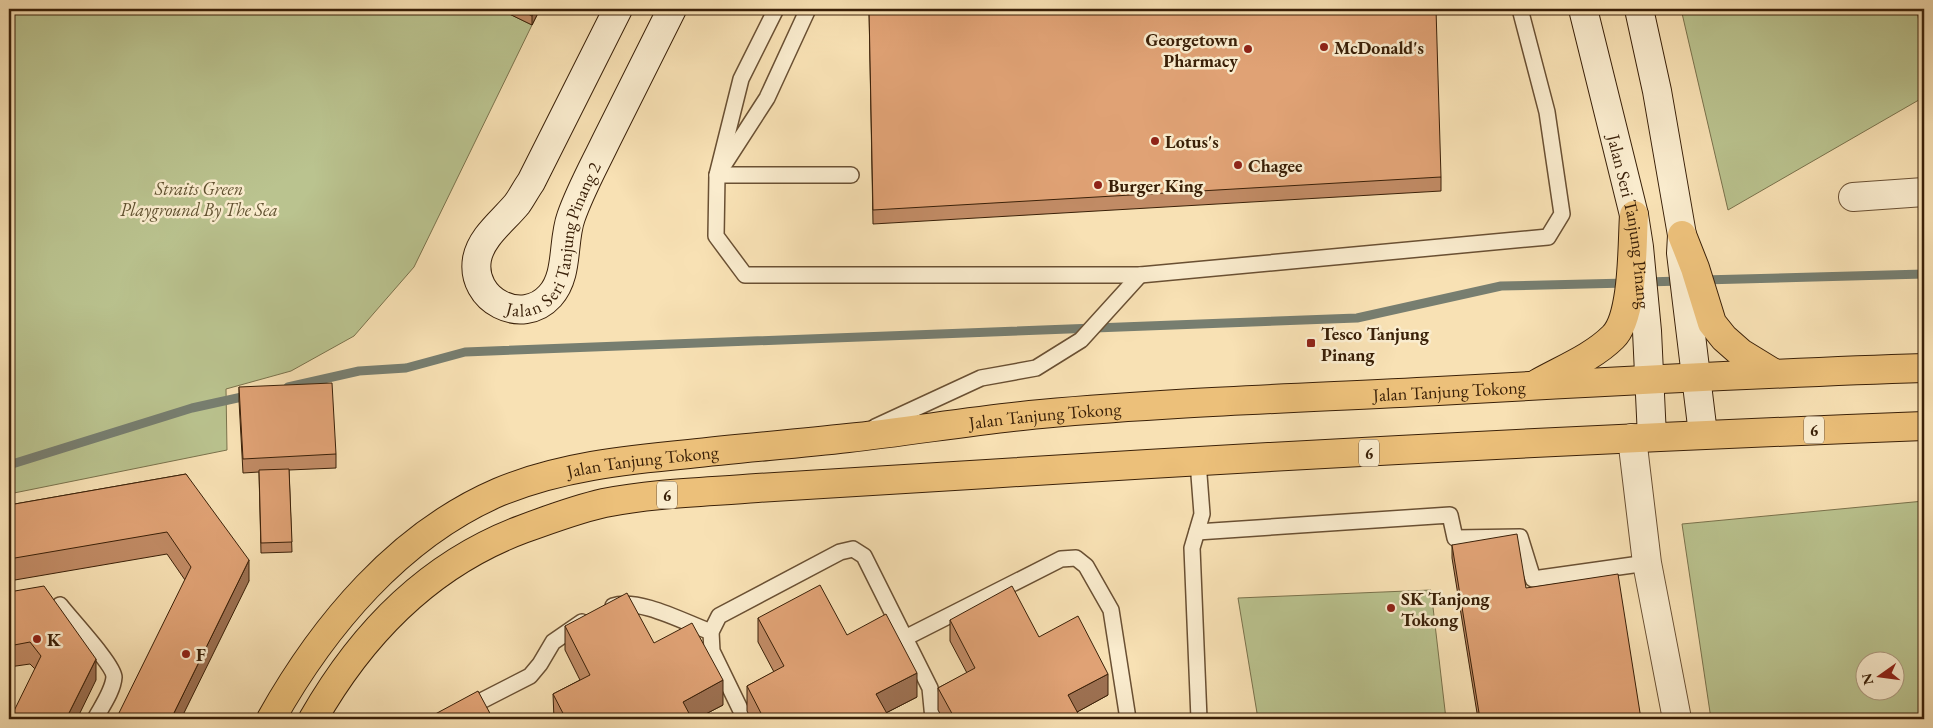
<svg xmlns="http://www.w3.org/2000/svg" width="1933" height="728" font-family="'EB Garamond',serif">
<rect width="100%" height="100%" fill="#f8e1b4"/>
<filter id="stains"><feTurbulence type="fractalNoise" baseFrequency=".004" numOctaves="4"/><feColorMatrix values="0 0 0 0 .2 0 0 0 0 .09 0 0 0 0 .02 0 0 0 .5 -.17"/></filter>
<radialGradient id="worn" r=".72"><stop offset=".6" stop-color="#630" stop-opacity="0"/><stop offset="1" stop-color="#630" stop-opacity=".3"/></radialGradient>
<!-- green -->
<g fill="#bac38f" stroke="#7a724c" fill-rule="evenodd">
<polygon points="9,9 499,9 532,25 414,267 354,336 291,371 226,389 227,450 9,494"/>
<polygon points="1681,9 1916,9 1924,41 1924,97 1728,210"/>
<path d="M1924 501V719H1711L1682 524ZM1896 660V690H1866V660Z"/>
<polygon points="1431,590 1446,719 1258,719 1238,598"/>
</g>
<g fill="none" stroke-linecap="round" stroke-linejoin="round">
<!-- stream -->
<g stroke="#777e70" stroke-width="9">
<polyline points="1702,280 1924,274"/>
<polyline points="1645,282 1682,281"/>
<polyline points="288,387 359,371 406,368 465,352 1357,318 1501,286 1627,283"/>
<polyline points="9,465 192,408 251,395"/>
</g>
<!-- lane casing -->
<g stroke="#6a5033" stroke-width="18">
<g id="lane">
<polyline points="776,9 741,79 717,175 716,236 745,275 1140,275 1548,237 1562,214 1547,112 1520,9"/>
<polyline points="725,163 767,98 808,9"/>
<polyline points="717,175 851,175"/>
<polyline points="875,427 981,378 1036,368 1081,340 1140,275"/>
<polyline points="1198,462 1202,514 1192,548 1199,719"/>
<polyline points="1197,532 1450,515 1455,538 1520,537 1533,579 1647,563"/>
<path d="M60 605C69 617 114 665 114 677 113 691 102 706 95 719"/>
<path d="M613 606C638 597 686 623 711 632"/>
<polyline points="905,638 1061,559 1076,558 1086,566 1111,610 1128,719"/>
<polyline points="446,719 530,676 540,664 553,642 582,622"/>
<polyline points="745,719 712,651 711,632 719,616 840,552 853,549 864,556 930,688 933,719"/>
</g>
</g>
<!-- street casing -->
<g stroke="#6a5033" stroke-width="30">
<g id="street">
<polyline points="1853,197 1924,192"/>
<polyline points="1632,438 1647,563 1677,719"/>
</g>
</g>
<!-- secondary casing -->
<g stroke="#3a2008" stroke-width="30">
<g id="secondary">
<path id="s1" d="M618 9 531 182C526 189 522 197 517 204 503 221 481 237 477 259 470 300 522 327 550 296 569 275 562 242 571 217 580 191 594 166 606 141 628 97 650 53 672 9"/>
<path id="s2" d="M1583 9 1634 215 1639 247 1647 331 1652 437"/>
<polyline points="1639,9 1657,91 1682,235 1681,253 1703,434"/>
</g>
</g>
<!-- primary casing -->
<g stroke="#3a2008" stroke-width="30">
<g id="primary">
<polyline points="1682,235 1695,268 1712,323 1724,338 1741,353 1772,372"/>
<path d="M1538 383C1563 369 1593 357 1613 337 1634 317 1632 244 1634 215"/>
<path id="s3" d="M271 719C323 626 399 535 499 492 559 467 625 460 689 454 742 448 795 444 848 438 912 431 976 420 1041 414 1173 402 1306 398 1438 391 1600 382 1762 373 1924 368"/>
<path d="M313 719C362 633 429 564 523 529 550 519 577 509 604 503 654 493 707 492 757 488 834 483 910 479 987 474 1299 454 1612 438 1924 426"/>
</g>
</g>
<!-- lane -->
<use href="#lane" stroke="#faecce" stroke-width="15"/>
<!-- street -->
<use href="#street" stroke="#faecce" stroke-width="28"/>
<!-- secondary -->
<use href="#secondary" stroke="#faecce" stroke-width="28"/>
<!-- primary -->
<use href="#primary" stroke="#ecc07a" stroke-width="28"/>
</g>
<!-- wall -->
<g fill="#c18b65" stroke="#3a2008">
<polygon points="499,9 540,9 532,25"/>
<polygon points="869,9 1441,177 1441,191 873,224"/>
<polygon points="239,387 336,454 336,468 289,470 292,552 261,553 259,472 243,473 239,401"/>
<polygon points="186,474 249,581 185,580 167,554 9,581 9,505"/>
<polygon points="1452,545 1526,588 1641,719 1478,719 1452,558"/>
<polygon points="9,592 96,680 35,669 30,664 9,667"/>
<polygon points="758,618 847,635 917,697 886,713 890,719 751,719 747,711 747,686 774,672 758,642"/>
<polygon points="950,620 1039,637 1108,695 1077,712 1081,719 943,719 938,710 938,688 967,673 950,641"/>
<polygon points="565,626 654,643 723,705 696,719 554,719 553,694 580,680 565,650"/>
</g>
<!-- shaded-wall -->
<g fill="#9d7152" stroke="#3a2008">
<polygon points="535,9 540,9 532,25 532,16"/>
<polygon points="249,560 249,581 181,719 171,719"/>
<polygon points="96,659 96,680 77,719 66,719"/>
<polygon points="917,673 917,697 876,718 876,694"/>
<polygon points="1108,674 1108,695 1068,717 1068,695"/>
<polygon points="723,680 723,705 696,719 683,719 683,702"/>
</g>
<!-- building -->
<g fill="#e0a275" stroke="#3a2008">
<polygon points="518,9 535,9 532,16"/>
<polygon points="869,9 1436,9 1441,177 873,210"/>
<polygon points="332,383 336,454 243,459 239,387"/>
<polygon points="289,469 292,542 261,543 259,470"/>
<polygon points="186,474 249,560 171,719 116,719 191,567 167,532 9,559 9,505"/>
<polygon points="1517,534 1526,588 1618,574 1641,719 1480,719 1452,545"/>
<polygon points="820,585 847,635 886,614 917,673 876,694 890,719 764,719 747,686 784,666 758,618"/>
<polygon points="44,586 96,659 66,719 10,719 41,656 30,642 9,646 9,592"/>
<polygon points="1012,586 1039,637 1078,616 1108,674 1068,695 1081,719 955,719 938,688 975,668 950,620"/>
<polygon points="627,593 654,643 692,623 723,680 683,702 692,719 566,719 553,694 590,675 565,626"/>
<polygon points="478,691 493,719 426,719"/>
</g>
<!-- markers -->
<g fill="#8f2418" stroke="#faecce" stroke-width="2">
<circle cx="1324" cy="47" r="5"/>
<circle cx="1248" cy="49" r="5"/>
<circle cx="1155" cy="141" r="5"/>
<circle cx="1238" cy="165" r="5"/>
<circle cx="1098" cy="185" r="5"/>
<rect x="1306" y="338" width="10" height="10" rx="2.5"/>
<circle cx="1391" cy="608" r="5"/>
<circle cx="37" cy="639" r="5"/>
<circle cx="186" cy="654" r="5"/>
</g>
<g text-anchor="middle" dominant-baseline="central" stroke-width="5" stroke-linejoin="round" paint-order="stroke">
<!-- shield labels -->
<g fill="#faecce" stroke="#745d43" stroke-width="1">
<rect x="1804" y="416.5" width="20" height="27" rx="4"/>
<rect x="1359" y="439.5" width="20" height="27" rx="4"/>
<rect x="657" y="481.5" width="20" height="27" rx="4"/>
</g>
<g font-size="16" font-weight="bold" fill="#3a2008">
<text x="1814" y="430">6</text>
<text x="1369" y="453">6</text>
<text x="667" y="495">6</text>
</g>
<!-- poi labels -->
<g font-size="18" font-weight="bold" fill="#3a2008" stroke="#faecce" text-anchor="start">
<text x="1238" y="39" text-anchor="end">Georgetown<tspan x="1238" dy="21">Pharmacy</tspan></text>
<text x="1334" y="47">McDonald's</text>
<text x="1165" y="141">Lotus's</text>
<text x="1248" y="165">Chagee</text>
<text x="1108" y="185">Burger King</text>
<text x="1321" y="333">Tesco Tanjung<tspan x="1321" dy="21">Pinang</tspan></text>
<text x="1401" y="598">SK Tanjong<tspan x="1401" dy="21">Tokong</tspan></text>
<text x="47" y="639">K</text>
<text x="196" y="654">F</text>
</g>
<!-- park labels -->
<g font-size="18" font-style="italic" fill="#605130" stroke="#faecce">
<text x="199" y="188">Straits Green<tspan x="199" dy="21">Playground By The Sea</tspan></text>
</g>
<!-- street labels -->
<g font-size="18" fill="#3a2008" stroke="#faecce">
<text stroke="none"><textPath href="#s2" startOffset="218">Jalan Seri Tanjung Pinang</textPath></text>
<text stroke="none"><textPath href="#s1" startOffset="445">Jalan Seri Tanjung Pinang 2</textPath></text>
<text stroke="none"><textPath href="#s3" startOffset="1285">Jalan Tanjung Tokong</textPath></text>
<text stroke="none"><textPath href="#s3" startOffset="880">Jalan Tanjung Tokong</textPath></text>
<text stroke="none"><textPath href="#s3" startOffset="475">Jalan Tanjung Tokong</textPath></text>
</g>
</g>
<!-- margin -->
<rect width="1933" height="728" fill="none" stroke="#f8e1b4" stroke-width="30"/>
<rect x="10" y="10" width="1913" height="708" fill="none" stroke="#3a2008" stroke-width="2.5"/>
<rect x="15" y="15" width="1903" height="698" fill="none" stroke="#3a2008"/>
<!-- north arrow -->
<g transform="translate(1880 676) rotate(256)"><circle r="24" fill="#faecce" stroke="#ad9a7f"/>
<path d="M0-4L9 19L0 12L-9 19Z" fill="#8f2418"/>
<text y="-8" font-size="14" font-weight="bold" text-anchor="middle" fill="#3a2008">N</text>
</g>
<rect width="100%" height="100%" filter="url(#stains)"/>
<rect width="100%" height="100%" fill="url(#worn)"/>
</svg>
